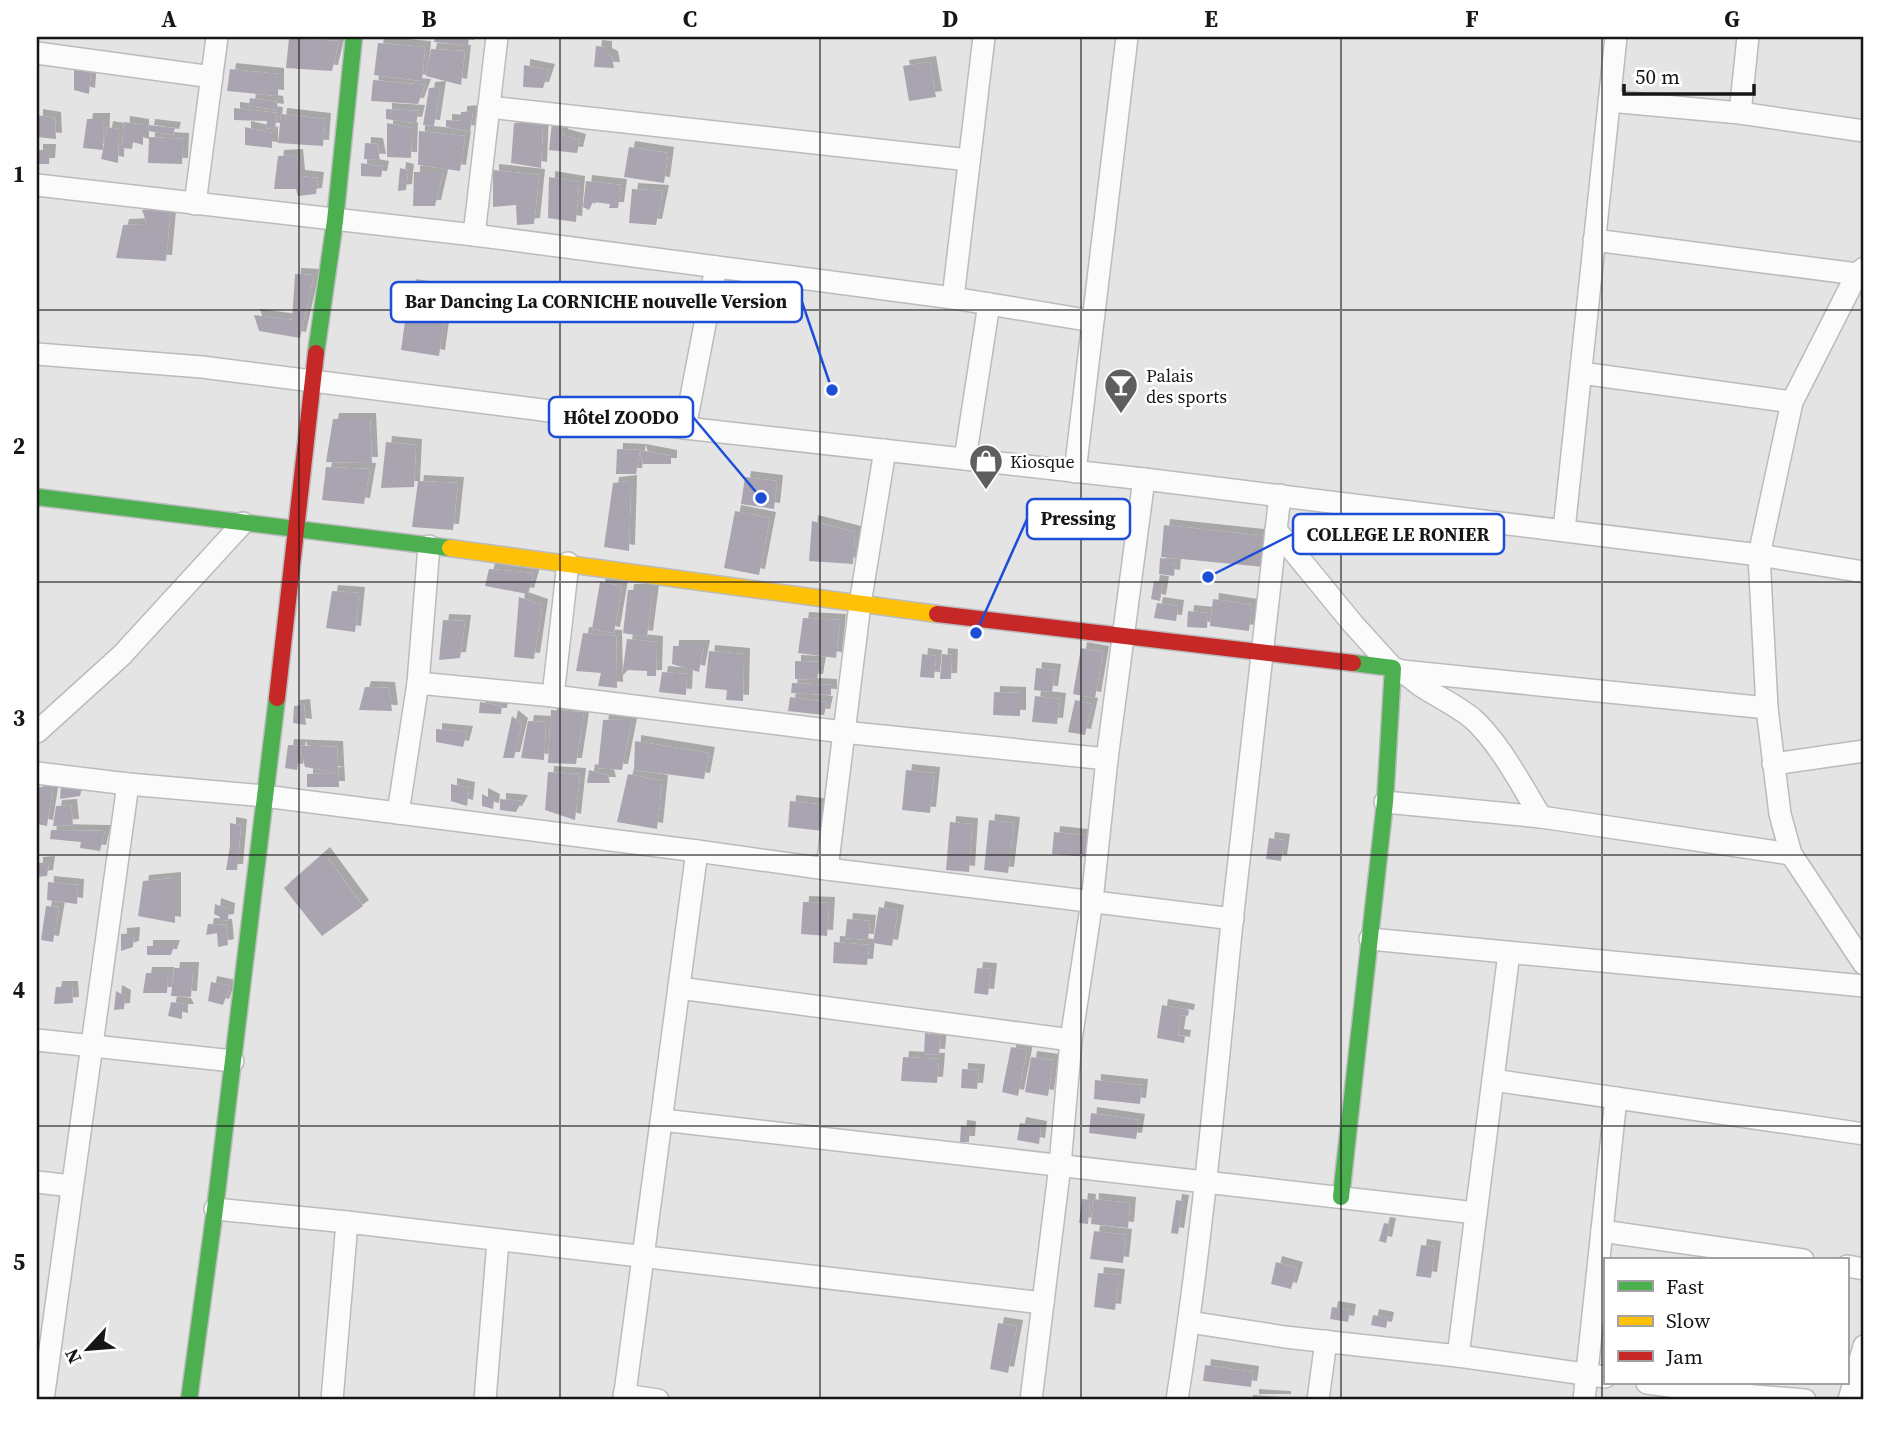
<svg xmlns="http://www.w3.org/2000/svg" width="1901" height="1437" font-family="'Source Serif 4',serif">
<defs>
<filter id="shadow"><feDropShadow dx="6" dy="-6" stdDeviation="0" flood-color="#0004"/></filter>
</defs>
<rect width="100%" height="100%" fill="#e4e4e5"/>
<!-- building -->
<g fill="#aaa4b0" filter="url(#shadow)">
<polygon points="435,37 469,37 468,46 434,42"/>
<polygon points="289,38 339,41 332,71 286,68"/>
<polygon points="378,43 425,47 422,81 374,75"/>
<polygon points="596,46 606,47 606,54 612,57 614,68 594,67"/>
<polygon points="431,49 465,51 461,85 426,76"/>
<polygon points="930,62 936,97 909,101 903,66"/>
<polygon points="524,65 549,70 543,88 523,87"/>
<polygon points="91,69 89,94 74,90 74,70"/>
<polygon points="230,69 278,74 278,96 227,91"/>
<polygon points="373,80 425,85 418,104 371,101"/>
<polygon points="440,87 434,126 423,125 429,88"/>
<polygon points="250,98 277,102 278,110 249,106"/>
<polygon points="234,108 277,113 275,129 266,128 267,121 234,120"/>
<polygon points="386,109 419,111 416,123 386,119"/>
<polygon points="473,111 470,132 446,127 446,120 461,121 461,112"/>
<polygon points="281,114 325,119 323,146 278,143"/>
<polygon points="37,115 55,118 56,139 37,137"/>
<polygon points="87,119 104,119 103,150 107,127 119,129 118,163 101,159 103,150 83,148"/>
<polygon points="543,120 541,168 511,163 514,123"/>
<polygon points="124,122 143,125 143,145 133,142 132,149 122,148"/>
<polygon points="552,122 564,122 562,135 580,140 577,153 549,150"/>
<polygon points="387,123 412,128 411,158 387,157"/>
<polygon points="149,125 175,128 173,135 148,131"/>
<polygon points="245,127 272,133 272,148 245,145"/>
<polygon points="419,131 465,136 460,171 418,165"/>
<polygon points="149,137 183,139 182,164 148,163"/>
<polygon points="365,143 377,144 380,160 364,159"/>
<polygon points="629,147 668,153 664,183 624,177"/>
<polygon points="37,150 50,150 49,164 37,164"/>
<polygon points="297,155 299,176 318,178 316,194 298,196 296,189 274,189 278,156"/>
<polygon points="361,163 383,167 381,177 361,176"/>
<polygon points="400,168 408,170 406,190 398,191"/>
<polygon points="493,170 539,175 534,224 517,225 516,205 493,207"/>
<polygon points="414,172 443,172 435,206 413,206"/>
<polygon points="549,177 579,182 576,222 548,218"/>
<polygon points="586,181 621,185 618,208 609,208 610,204 593,202 589,210 583,207"/>
<polygon points="632,189 663,191 656,225 629,223"/>
<polygon points="171,206 166,261 116,258 123,225 147,224 142,210"/>
<polygon points="295,274 314,275 300,338 259,331 254,315 292,320"/>
<polygon points="410,285 448,291 439,356 401,350"/>
<polygon points="333,419 370,419 372,463 326,462"/>
<polygon points="386,442 416,445 414,487 381,488"/>
<polygon points="617,449 640,450 671,456 671,464 643,464 640,450 636,474 616,474"/>
<polygon points="326,467 370,469 364,504 322,500"/>
<polygon points="745,477 777,481 774,509 741,504"/>
<polygon points="418,481 458,483 453,530 412,527"/>
<polygon points="631,481 629,551 604,547 613,483"/>
<polygon points="735,511 770,518 759,575 724,568"/>
<polygon points="812,521 855,532 853,564 809,561"/>
<polygon points="1164,525 1267,536 1264,567 1161,557"/>
<polygon points="1160,558 1170,559 1170,563 1175,564 1174,576 1159,574"/>
<polygon points="489,569 534,573 528,594 485,586"/>
<polygon points="1154,581 1163,582 1160,601 1151,599"/>
<polygon points="600,582 622,586 614,633 592,629"/>
<polygon points="628,590 653,590 647,637 623,633"/>
<polygon points="332,591 359,593 355,632 326,628"/>
<polygon points="519,597 542,605 534,659 514,657"/>
<polygon points="1213,599 1252,605 1249,631 1210,626"/>
<polygon points="1157,603 1178,606 1176,621 1154,618"/>
<polygon points="1188,611 1208,613 1207,628 1187,627"/>
<polygon points="803,618 840,620 836,658 798,653"/>
<polygon points="443,620 465,621 460,658 439,660"/>
<polygon points="583,633 616,636 617,688 598,686 601,673 576,671"/>
<polygon points="627,639 657,642 656,676 647,676 647,671 628,670 622,676"/>
<polygon points="673,646 704,646 699,672 672,664"/>
<polygon points="1081,648 1103,652 1095,698 1073,694"/>
<polygon points="709,651 744,654 743,701 726,700 727,690 705,688"/>
<polygon points="922,654 936,656 934,678 920,677"/>
<polygon points="942,654 952,655 951,679 940,679"/>
<polygon points="795,661 820,662 817,680 795,679"/>
<polygon points="1036,668 1055,670 1052,692 1034,690"/>
<polygon points="662,672 687,674 686,695 659,692"/>
<polygon points="792,683 831,685 831,695 791,693"/>
<polygon points="365,687 389,688 392,711 359,710"/>
<polygon points="994,692 1020,693 1020,716 993,715"/>
<polygon points="1035,696 1060,699 1057,724 1032,722"/>
<polygon points="790,697 827,702 824,715 788,711"/>
<polygon points="1075,700 1092,704 1085,735 1068,732"/>
<polygon points="480,702 502,706 501,714 479,713"/>
<polygon points="304,705 306,725 293,723 294,706"/>
<polygon points="551,710 584,712 576,764 548,763"/>
<polygon points="512,716 522,724 514,758 503,758"/>
<polygon points="632,719 622,770 598,768 603,720"/>
<polygon points="528,721 546,722 544,760 521,758"/>
<polygon points="436,729 467,732 463,747 436,742"/>
<polygon points="635,741 709,753 704,779 634,770"/>
<polygon points="288,745 337,747 339,787 307,787 307,774 338,773 305,767 300,746 297,770 285,768"/>
<polygon points="589,770 608,775 610,783 587,783"/>
<polygon points="906,770 934,773 930,813 902,810"/>
<polygon points="548,772 580,774 575,820 545,810"/>
<polygon points="628,774 662,781 657,829 617,822"/>
<polygon points="451,784 469,788 467,806 451,801"/>
<polygon points="61,786 82,787 80,796 60,799"/>
<polygon points="37,787 53,787 47,826 37,824"/>
<polygon points="482,794 494,800 493,809 482,806"/>
<polygon points="500,799 522,801 516,812 500,810"/>
<polygon points="790,801 826,805 823,831 788,827"/>
<polygon points="71,805 73,825 53,826 56,806"/>
<polygon points="989,820 1014,823 1008,873 984,870"/>
<polygon points="950,822 972,824 969,872 946,870"/>
<polygon points="230,823 241,825 237,870 226,870 230,846"/>
<polygon points="51,830 105,831 100,851 80,848 81,842 50,839"/>
<polygon points="1054,832 1091,836 1089,857 1052,854"/>
<polygon points="1269,838 1284,840 1281,861 1266,859"/>
<polygon points="324,853 363,906 322,936 284,888"/>
<polygon points="49,862 47,876 37,877 37,863"/>
<polygon points="175,878 175,923 138,916 143,881"/>
<polygon points="48,882 78,885 77,904 47,900"/>
<polygon points="803,902 829,903 827,936 801,934"/>
<polygon points="215,904 229,909 228,920 220,921 220,917 214,914"/>
<polygon points="46,906 59,907 53,942 41,940"/>
<polygon points="879,907 898,911 892,946 873,943"/>
<polygon points="847,919 870,921 868,940 845,938"/>
<polygon points="208,924 226,925 228,945 218,947 217,933 206,935"/>
<polygon points="134,933 133,947 121,951 121,934"/>
<polygon points="834,942 869,945 867,965 833,963"/>
<polygon points="147,946 174,946 171,955 147,955"/>
<polygon points="174,968 193,968 191,997 171,996"/>
<polygon points="977,968 991,969 988,995 974,993"/>
<polygon points="146,973 168,973 167,993 143,993"/>
<polygon points="211,982 230,986 223,1005 208,1001"/>
<polygon points="56,987 72,987 73,1003 54,1004"/>
<polygon points="116,991 125,996 124,1009 114,1010"/>
<polygon points="171,1002 185,1004 188,1010 182,1010 182,1019 168,1016"/>
<polygon points="1162,1005 1189,1010 1188,1016 1181,1015 1178,1035 1185,1036 1184,1043 1157,1038"/>
<polygon points="925,1033 941,1035 939,1055 924,1054"/>
<polygon points="1011,1047 1027,1050 1018,1096 1002,1092"/>
<polygon points="903,1057 939,1059 937,1083 901,1081"/>
<polygon points="1031,1057 1053,1060 1048,1096 1025,1092"/>
<polygon points="962,1069 979,1070 977,1089 961,1088"/>
<polygon points="1095,1080 1142,1085 1140,1104 1094,1099"/>
<polygon points="1091,1113 1139,1120 1136,1139 1089,1133"/>
<polygon points="1020,1123 1041,1127 1039,1144 1017,1140"/>
<polygon points="961,1126 970,1127 969,1142 960,1142"/>
<polygon points="1082,1199 1090,1200 1088,1224 1079,1223"/>
<polygon points="1093,1199 1130,1203 1128,1228 1091,1224"/>
<polygon points="1176,1200 1183,1201 1178,1234 1171,1233"/>
<polygon points="1384,1223 1390,1224 1386,1243 1379,1241"/>
<polygon points="1094,1231 1126,1235 1123,1263 1090,1259"/>
<polygon points="1421,1245 1435,1247 1431,1278 1416,1276"/>
<polygon points="1276,1262 1297,1268 1291,1289 1271,1284"/>
<polygon points="1098,1273 1119,1275 1115,1310 1094,1307"/>
<polygon points="1332,1307 1350,1310 1348,1322 1330,1319"/>
<polygon points="1373,1315 1388,1318 1386,1328 1371,1325"/>
<polygon points="998,1323 1017,1326 1008,1373 990,1369"/>
<polygon points="1205,1365 1253,1372 1251,1387 1203,1381"/>
<polygon points="1253,1395 1285,1397 1285,1400 1253,1400"/>
</g>
<g fill="none" stroke-linecap="round" stroke-linejoin="round">
<!-- street casing -->
<g stroke="#bbbbbc" stroke-width="24">
<g id="street">
<polyline points="37,53 212,77"/>
<polyline points="1609,101 1740,113 1864,131"/>
<polyline points="489,107 969,160"/>
<polyline points="1740,113 1748,37"/>
<polyline points="37,185 474,235 953,298 1092,321"/>
<polyline points="195,204 217,37"/>
<polyline points="474,235 497,37"/>
<polyline points="1594,240 1857,274"/>
<polyline points="953,298 984,37"/>
<polyline points="37,354 202,367 685,428 1144,479 1759,555 1864,572"/>
<polyline points="1581,373 1792,402"/>
<polyline points="685,428 716,267"/>
<polyline points="965,459 989,304"/>
<polyline points="1075,472 1127,37"/>
<path d="M1276 530 1353 624 1393 668C1405 671 1411 679 1421 686 1438 697 1456 705 1472 718 1500 743 1521 785 1541 817"/>
<polyline points="1564,530 1616,37"/>
<polyline points="1402,671 1767,708"/>
<polyline points="418,683 553,696 843,732 1107,759"/>
<polyline points="553,696 568,563"/>
<polyline points="37,732 122,655 243,523"/>
<polyline points="1773,764 1864,751"/>
<polyline points="37,773 128,784 264,796 697,851 827,869 1233,919"/>
<polyline points="1385,802 1541,817 1791,854 1864,964"/>
<polyline points="398,813 418,683 429,546"/>
<polyline points="1791,854 1780,814 1767,708 1759,555 1792,402 1857,274 1864,268"/>
<polyline points="827,869 860,604 885,450"/>
<polyline points="1370,939 1864,986"/>
<polyline points="679,988 1071,1040"/>
<polyline points="37,1040 233,1061"/>
<polyline points="1493,1080 1864,1134"/>
<polyline points="662,1120 1476,1213"/>
<polyline points="37,1182 72,1186"/>
<polyline points="215,1209 347,1222 1043,1303"/>
<polyline points="1602,1231 1803,1260"/>
<polyline points="1847,1266 1864,1269"/>
<polyline points="1189,1322 1285,1337 1458,1356 1605,1377"/>
<polyline points="1458,1356 1509,953"/>
<polyline points="1647,1383 1731,1394 1805,1400"/>
<polyline points="624,1395 658,1400"/>
<polyline points="43,1400 128,784"/>
<polyline points="332,1400 347,1222"/>
<polyline points="485,1400 498,1241"/>
<polyline points="624,1400 697,851"/>
<polyline points="1031,1400 1060,1165 1071,1040 1092,901 1107,759 1144,479"/>
<path d="M1177 1400C1202 1241 1216 1081 1232 922 1247 780 1264 638 1280 495"/>
<polyline points="1318,1400 1326,1341"/>
<polyline points="1584,1400 1616,1098"/>
<polyline points="1849,1400 1864,1346"/>
</g>
</g>
<!-- fast casing -->
<g stroke="#bbbbbc" stroke-width="19">
<g id="fast">
<polyline points="316,353 335,221 354,37"/>
<polyline points="37,497 450,548"/>
<polyline points="1341,1197 1385,802 1393,668 1353,663"/>
<polyline points="189,1400 215,1209 277,698"/>
</g>
</g>
<!-- slow casing -->
<g stroke="#bbbbbc" stroke-width="19">
<polyline id="slow" points="450,548 937,614"/>
</g>
<!-- jam casing -->
<g stroke="#bbbbbc" stroke-width="19">
<g id="jam">
<polyline points="937,614 1353,663"/>
<polyline points="277,698 316,353"/>
</g>
</g>
<!-- street -->
<use href="#street" stroke="#fbfbfb" stroke-width="21"/>
<!-- fast -->
<use href="#fast" stroke="#4caf50" stroke-width="16"/>
<!-- slow -->
<use href="#slow" stroke="#ffc107" stroke-width="16"/>
<!-- jam -->
<use href="#jam" stroke="#c62828" stroke-width="16"/>
</g>
<!-- grid -->
<path fill="none" stroke="#161617" stroke-width="2" stroke-opacity="0.55" d="M299 37V1400M560 37V1400M820 37V1400M1081 37V1400M1341 37V1400M1602 37V1400M37 310H1864M37 582H1864M37 855H1864M37 1126H1864"/>
<!-- icons -->
<defs>
<g id="bar-pin" transform="scale(1.75)"><path d="M0 17L-7.5 6A9.5 9.5 0 1 1 7.5 6Z" fill="#5e5e5f" stroke="#fff"/><path d="M-6-5H6L.8 .8V4.5H3.5V6h-7V4.5H-.8V.8Z" fill="#fff"/></g>
<g id="shop-pin" transform="scale(1.75)"><path d="M0 17L-7.5 6A9.5 9.5 0 1 1 7.5 6Z" fill="#5e5e5f" stroke="#fff"/><path d="M-5-2.5h2.3a2.7 3.5 0 0 1 5.4 0H5L5.5 6h-11ZM-1.5-2.5h3a1.5 2.3 0 0 0-3 0Z" fill="#fff"/></g>
</defs>
<g fill-rule="evenodd">
<use href="#bar-pin" x="1121" y="385"/>
<use href="#shop-pin" x="986" y="461"/>
</g>
<g text-anchor="middle" dominant-baseline="central" stroke-width="5" stroke-linejoin="round" paint-order="stroke">
<!-- poi labels -->
<g font-size="18" fill="#161617" stroke="#fff" text-anchor="start">
<text x="1146" y="375">Palais<tspan x="1146" dy="21">des sports</tspan></text>
<text x="1010" y="461">Kiosque</text>
</g>
</g>
<!-- callouts -->
<path fill="none" stroke="#1d4ed8" stroke-width="2.5" d="M832 390L802 302M761 498L693 417M976 633L1027 519M1208 577L1293 534"/>
<g fill="#1d4ed8" stroke="#fff" stroke-width="2.5">
<circle cx="832" cy="390" r="7"/>
<circle cx="761" cy="498" r="7"/>
<circle cx="976" cy="633" r="7"/>
<circle cx="1208" cy="577" r="7"/>
</g>
<g fill="#fff" stroke="#1d4ed8" stroke-width="2.5">
<rect x="391" y="282" width="411" height="40" rx="7"/>
<rect x="549" y="397" width="144" height="40" rx="7"/>
<rect x="1027" y="499" width="103" height="40" rx="7"/>
<rect x="1293" y="514" width="211" height="40" rx="7"/>
</g>
<g font-size="19" text-anchor="middle" font-weight="bold" fill="#161617">
<text x="596" y="308">Bar Dancing La CORNICHE nouvelle Version</text>
<text x="621" y="424">Hôtel ZOODO</text>
<text x="1078" y="525">Pressing</text>
<text x="1398" y="541">COLLEGE LE RONIER</text>
</g>
<!-- border -->
<rect width="1901" height="1437" fill="none" stroke="#ffffff" stroke-width="77"/>
<!-- legend -->
<rect x="1604" y="1258" width="245" height="126" fill="#ffffff" stroke="#a2a2a2" stroke-width="2"/>
<rect x="1618" y="1281" width="35" height="10" fill="#4caf50" stroke="#a2a2a2" stroke-width="2"/>
<text x="1666" y="1294" font-size="21" fill="#161617">Fast</text>
<rect x="1618" y="1316" width="35" height="10" fill="#ffc107" stroke="#a2a2a2" stroke-width="2"/>
<text x="1666" y="1328" font-size="21" fill="#161617">Slow</text>
<rect x="1618" y="1351" width="35" height="10" fill="#c62828" stroke="#a2a2a2" stroke-width="2"/>
<text x="1666" y="1364" font-size="21" fill="#161617">Jam</text>
<!-- north arrow -->
<g transform="translate(88 1349) rotate(244)" stroke="#ffffff" stroke-width="5" paint-order="stroke">
<path d="M0-5L12 26L0 18L-12 26Z" fill="#161617"/>
<text y="-10" font-size="19" font-weight="bold" text-anchor="middle" fill="#161617">N</text>
</g>
<!-- scale -->
<path d="M1624 84v10h130v-10" fill="none" stroke="#161617" stroke-width="3.5"/>
<text x="1635" y="84" font-size="21" fill="#161617" stroke="#ffffff" stroke-width="5" paint-order="stroke">50 m</text>
<rect x="38" y="38" width="1824" height="1360" fill="none" stroke="#161617" stroke-width="2.5"/>
<g font-size="23" text-anchor="middle" font-weight="bold" fill="#161617">
<text x="169" y="27">A</text>
<text x="429" y="27">B</text>
<text x="690" y="27">C</text>
<text x="950" y="27">D</text>
<text x="1211" y="27">E</text>
<text x="1472" y="27">F</text>
<text x="1732" y="27">G</text>
<text x="19" y="182">1</text>
<text x="19" y="454">2</text>
<text x="19" y="726">3</text>
<text x="19" y="998">4</text>
<text x="19" y="1270">5</text>
</g>
</svg>
